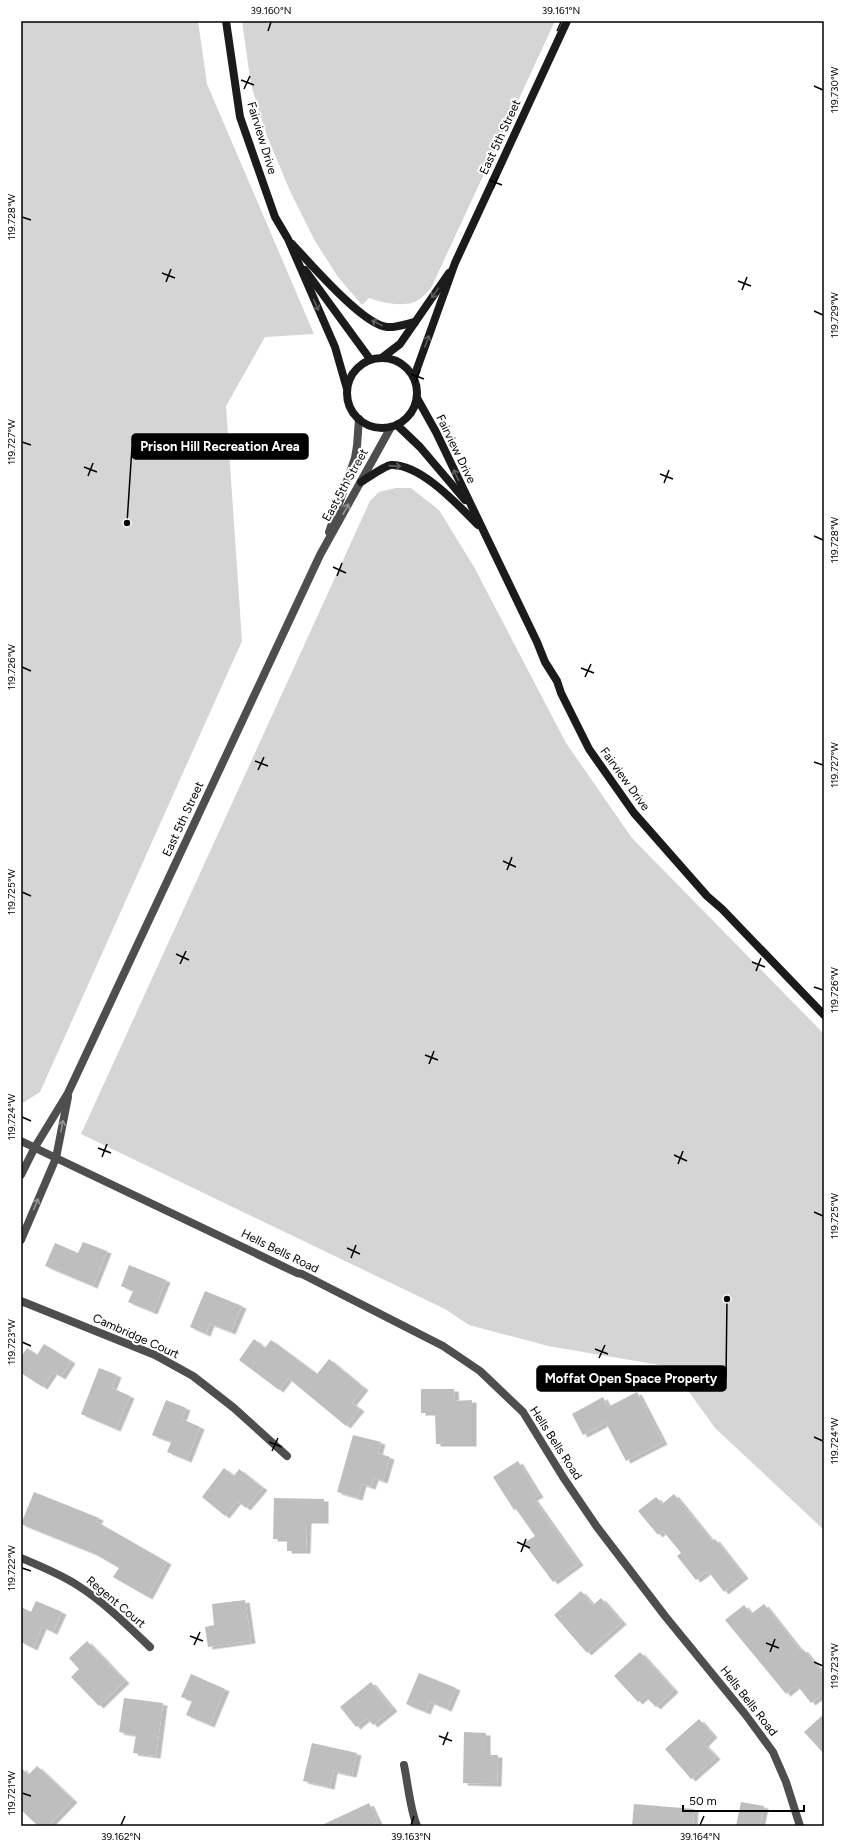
<svg xmlns="http://www.w3.org/2000/svg" width="845" height="1847" font-family="Figtree,sans-serif">
<defs>
<filter id="shadow"><feDropShadow dx="4.5" dy="2.5" stdDeviation="0" flood-color="#0004"/></filter>
</defs>
<rect width="100%" height="100%" fill="#fff"/>
<!-- green -->
<g fill="#d5d5d5">
<polygon points="21,21 198,21 207,84 314,334 265,337 226,406 242,641 40,1092 21,1104"/>
<path d="M242 21H555L432 286C429 290 425 295 421 298 409 309 383 303 369 298L362 305 338 277 315 241 290 191 267 136 251 85Z"/>
<polygon points="396,488 411,488 439,510 474,567 566,743 632,838 824,1034 824,1530 715,1428 671,1367 548,1346 469,1325 445,1309 81,1134 370,501 379,492"/>
</g>
<!-- building -->
<g fill="#bebebe" filter="url(#shadow)">
<polygon points="83,1242 107,1251 93,1286 45,1266 55,1243 78,1253"/>
<polygon points="129,1265 166,1280 153,1312 128,1302 133,1291 121,1286"/>
<polygon points="205,1291 242,1306 231,1332 210,1324 206,1334 190,1327"/>
<polygon points="254,1339 265,1348 271,1340 317,1374 329,1359 364,1388 352,1403 360,1409 346,1426 288,1378 279,1390 239,1360"/>
<polygon points="44,1344 71,1361 61,1377 53,1372 43,1387 21,1373 21,1357 27,1348 37,1355"/>
<polygon points="99,1368 117,1375 112,1388 130,1396 116,1429 81,1414"/>
<polygon points="421,1389 454,1389 455,1401 472,1400 472,1444 436,1444 435,1413 421,1413"/>
<polygon points="637,1392 663,1442 626,1461 606,1423 583,1435 572,1414 603,1397 608,1407"/>
<polygon points="166,1400 186,1408 182,1419 200,1427 187,1460 167,1452 171,1442 152,1435"/>
<polygon points="353,1435 381,1442 378,1453 390,1457 383,1481 374,1478 371,1487 362,1484 358,1498 337,1492"/>
<polygon points="518,1461 539,1495 533,1498 579,1563 553,1582 524,1543 535,1536 516,1509 514,1510 493,1477"/>
<polygon points="224,1468 234,1476 239,1469 263,1488 246,1508 237,1501 225,1516 202,1497"/>
<polygon points="34,1492 99,1518 97,1522 167,1562 148,1597 113,1577 119,1568 95,1554 21,1524"/>
<polygon points="674,1494 712,1541 715,1539 744,1576 724,1592 708,1571 696,1580 677,1556 681,1553 663,1531 658,1535 638,1511 656,1497 662,1504"/>
<polygon points="274,1498 324,1499 324,1521 307,1521 306,1551 287,1551 287,1539 273,1539"/>
<polygon points="581,1591 593,1605 601,1598 622,1622 587,1653 554,1615"/>
<polygon points="245,1600 251,1641 208,1647 205,1627 214,1625 212,1604"/>
<polygon points="36,1601 62,1612 53,1632 42,1627 33,1648 21,1642 21,1607 31,1612"/>
<polygon points="764,1604 801,1651 803,1649 824,1675 824,1693 811,1703 797,1685 786,1694 725,1620 744,1605 751,1614"/>
<polygon points="87,1641 125,1681 99,1706 71,1677 79,1669 69,1658"/>
<polygon points="640,1652 674,1690 656,1707 645,1696 638,1702 614,1676"/>
<polygon points="419,1673 456,1688 447,1709 430,1702 426,1712 406,1704"/>
<polygon points="191,1674 225,1689 210,1725 186,1715 192,1701 181,1697"/>
<polygon points="371,1682 393,1709 373,1725 367,1718 356,1727 340,1707"/>
<polygon points="124,1698 163,1703 156,1756 133,1753 136,1735 119,1732"/>
<polygon points="824,1714 824,1754 804,1732"/>
<polygon points="699,1719 713,1735 704,1744 716,1757 691,1779 665,1749"/>
<polygon points="464,1732 486,1733 486,1755 498,1755 497,1784 463,1783"/>
<polygon points="312,1743 357,1753 352,1775 333,1771 330,1787 303,1781"/>
<polygon points="37,1766 73,1800 48,1826 38,1826 21,1810 21,1767 28,1775"/>
<polygon points="741,1802 764,1806 760,1826 736,1826"/>
<polygon points="369,1803 378,1822 370,1826 320,1826"/>
<polygon points="634,1804 694,1809 693,1826 632,1826"/>
</g>
<g fill="none" stroke-linecap="round" stroke-linejoin="round">
<!-- minor -->
<g stroke="#4e4e4e" stroke-width="8">
<polyline points="21,1175 35,1147"/>
<polyline points="21,1240 56,1158 297,1273 302,1274 443,1346 480,1371 523,1412 563,1477 597,1527 665,1616 745,1714 773,1752 786,1782 800,1826"/>
<polyline points="21,1301 155,1355 193,1376 234,1408 287,1456"/>
<path d="M21 1558C40 1566 60 1574 77 1585 104 1602 127 1625 150 1647"/>
<path d="M404 1765C408 1784 410 1809 417 1826"/>
</g>
<!-- tertiary -->
<g stroke="#4e4e4e" stroke-width="8">
<polyline points="329,532 355,458 357,446 359,419"/>
<polyline points="21,1141 56,1158 68,1097"/>
<polyline points="35,1147 68,1093 320,555 391,427"/>
</g>
<!-- secondary -->
<g stroke="#1b1b1b" stroke-width="8">
<polyline points="226,21 240,117 275,217 288,239 335,347 347,389"/>
<path d="M292 244C310 263 363 325 387 327 396 328 406 324 415 322"/>
<polyline points="305,270 370,359"/>
<polyline points="383,357 400,344 449,273"/>
<circle cx="382" cy="393" r="35"/>
<polyline points="414,377 455,263 567,21"/>
<polyline points="417,398 436,432 537,642 545,662 557,681 561,693 589,749 634,813 707,896 722,909 824,1015"/>
<polyline points="397,425 420,447 465,500"/>
<path d="M361 482C368 478 384 466 391 465 421 464 458 505 478 525"/>
</g>
</g>
<!-- one-way arrows -->
<defs><path id="oneway-shaft" d="M-6 0H5M1.5-3L5.5 0L1.5 3" fill="none" stroke-width="1.6" stroke-linecap="round" stroke-linejoin="round"/></defs>
<g stroke="#5f5f5f">
<use href="#oneway-shaft" transform="translate(435 293) rotate(125)"/>
<use href="#oneway-shaft" transform="translate(316 305) rotate(66)"/>
<use href="#oneway-shaft" transform="translate(377 323) rotate(-154)"/>
<use href="#oneway-shaft" transform="translate(427 341) rotate(-70)"/>
<use href="#oneway-shaft" transform="translate(395 466) rotate(4)"/>
<use href="#oneway-shaft" transform="translate(456 475) rotate(-116)"/>
</g>
<g stroke="#959595">
<use href="#oneway-shaft" transform="translate(346 509) rotate(-61)"/>
<use href="#oneway-shaft" transform="translate(62 1126) rotate(-79)"/>
<use href="#oneway-shaft" transform="translate(36 1204) rotate(-67)"/>
</g>
<!-- ticks -->
<path fill="none" stroke="#000" stroke-width="1.5" d="M268 31 271 22M557 31 561 22M241 80 254 85M814 86 823 90M244 89 250 76M489 180 502 185M493 189 498 176M22 217 31 220M162 273 175 278M738 281 751 286M166 282 171 269M742 290 747 277M814 311 823 315M411 374 424 379M415 383 420 370M22 442 31 445M84 467 97 472M660 474 673 479M88 476 93 463M664 483 669 470M814 536 823 540M333 567 346 573M337 576 342 563M22 667 31 671M581 668 594 673M585 677 591 664M255 761 268 766M814 762 823 765M258 770 264 757M503 861 516 867M507 870 512 857M22 892 31 896M176 954 189 960M752 962 765 967M180 964 186 951M756 971 761 958M814 987 823 990M425 1055 438 1060M429 1064 434 1051M22 1117 31 1121M98 1148 111 1153M674 1155 687 1161M102 1157 107 1144M678 1164 683 1151M814 1212 823 1216M347 1248 360 1254M351 1258 356 1245M22 1342 31 1346M595 1349 608 1354M599 1358 605 1345M814 1437 823 1441M269 1442 282 1447M272 1451 278 1438M517 1542 530 1548M521 1552 526 1539M22 1568 31 1571M190 1636 203 1641M766 1643 779 1648M194 1645 200 1632M770 1652 775 1639M814 1662 823 1666M439 1736 452 1741M443 1745 448 1732M22 1793 31 1796M121 1825 125 1816M411 1825 414 1816M700 1825 704 1816"/>
<g text-anchor="middle" dominant-baseline="central" stroke-width="4" stroke-linejoin="round" paint-order="stroke">
<!-- street labels -->
<g font-size="12" fill="#000" stroke="#fff">
<text transform="translate(500 137) rotate(-65)">East 5th Street</text>
<text transform="translate(262 138) rotate(73)">Fairview Drive</text>
<text transform="translate(456 449) rotate(64)">Fairview Drive</text>
<text transform="translate(345 485) rotate(-61)">East 5th Street</text>
<text transform="translate(625 779) rotate(54)">Fairview Drive</text>
<text transform="translate(183 819) rotate(-65)">East 5th Street</text>
<text transform="translate(280 1251) rotate(26)">Hells Bells Road</text>
<text transform="translate(136 1336) rotate(24)">Cambridge Court</text>
<text transform="translate(556 1443) rotate(57)">Hells Bells Road</text>
<text transform="translate(116 1602) rotate(40)">Regent Court</text>
<text transform="translate(749 1701) rotate(52)">Hells Bells Road</text>
</g>
</g>
<!-- callouts -->
<path fill="none" stroke="#000" stroke-width="1.5" d="M127 523L132 447M727 1299L726 1378"/>
<g fill="#000" stroke="#fff" stroke-width="1.5">
<circle cx="127" cy="523" r="4"/>
<circle cx="727" cy="1299" r="4"/>
</g>
<g fill="#000" stroke="#000" stroke-width="1.5">
<rect x="132" y="434" width="176" height="25" rx="4"/>
<rect x="537" y="1366" width="189" height="25" rx="4"/>
</g>
<g font-size="13" text-anchor="middle" font-weight="bold" fill="#fff">
<text x="220" y="451">Prison Hill Recreation Area</text>
<text x="631" y="1383">Moffat Open Space Property</text>
</g>
<!-- border -->
<rect width="845" height="1847" fill="none" stroke="#ffffff" stroke-width="44"/>
<!-- scale -->
<path d="M683 1805v6h121v-6" fill="none" stroke="#000000" stroke-width="2"/>
<text x="689" y="1805" font-size="12" fill="#000000" stroke="#ffffff" stroke-width="3" paint-order="stroke">50 m</text>
<rect x="22" y="22" width="801" height="1803" fill="none" stroke="#000" stroke-width="1.5"/>
<g font-size="10" text-anchor="middle" fill="#000">
<text x="271" y="14">39.160°N</text>
<text x="561" y="14">39.161°N</text>
<text transform="translate(834 90) rotate(-90)" y="4">119.730°W</text>
<text transform="translate(11 217) rotate(-90)" y="4">119.728°W</text>
<text transform="translate(834 315) rotate(-90)" y="4">119.729°W</text>
<text transform="translate(11 442) rotate(-90)" y="4">119.727°W</text>
<text transform="translate(834 540) rotate(-90)" y="4">119.728°W</text>
<text transform="translate(11 667) rotate(-90)" y="4">119.726°W</text>
<text transform="translate(834 765) rotate(-90)" y="4">119.727°W</text>
<text transform="translate(11 892) rotate(-90)" y="4">119.725°W</text>
<text transform="translate(834 990) rotate(-90)" y="4">119.726°W</text>
<text transform="translate(11 1117) rotate(-90)" y="4">119.724°W</text>
<text transform="translate(834 1216) rotate(-90)" y="4">119.725°W</text>
<text transform="translate(11 1342) rotate(-90)" y="4">119.723°W</text>
<text transform="translate(834 1441) rotate(-90)" y="4">119.724°W</text>
<text transform="translate(11 1568) rotate(-90)" y="4">119.722°W</text>
<text transform="translate(834 1666) rotate(-90)" y="4">119.723°W</text>
<text transform="translate(11 1793) rotate(-90)" y="4">119.721°W</text>
<text x="121" y="1840">39.162°N</text>
<text x="411" y="1840">39.163°N</text>
<text x="700" y="1840">39.164°N</text>
</g>
</svg>
